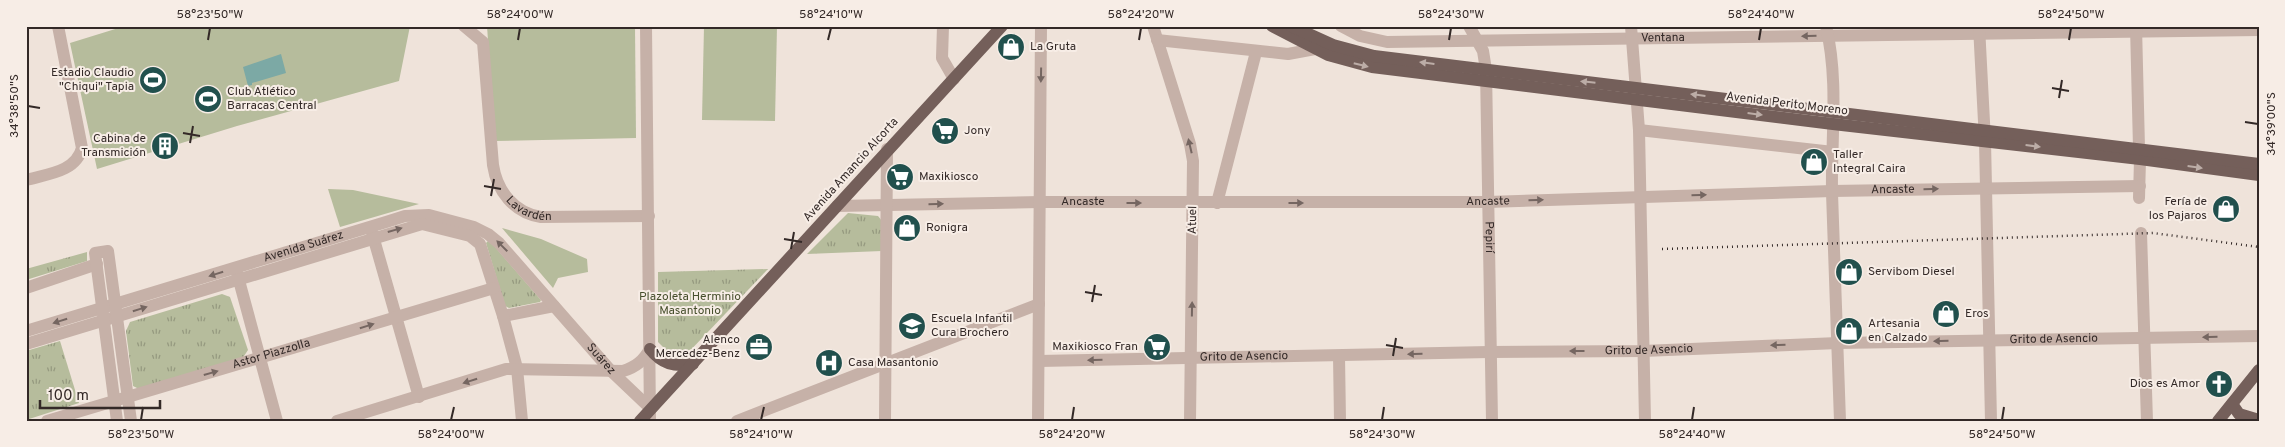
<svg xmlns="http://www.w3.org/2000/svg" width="2285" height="447" font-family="Overpass,sans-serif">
<defs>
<pattern id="park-tufts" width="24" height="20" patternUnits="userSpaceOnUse" patternTransform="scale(1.25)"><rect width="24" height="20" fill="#b6bc9c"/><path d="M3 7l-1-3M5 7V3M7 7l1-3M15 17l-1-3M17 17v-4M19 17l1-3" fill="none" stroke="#95997f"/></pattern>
</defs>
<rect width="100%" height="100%" fill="#efe3da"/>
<!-- green -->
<g fill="#b6bc9c">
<polygon points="125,26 410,26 399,81 237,126 97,169 70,43"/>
<polygon points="487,26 635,26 636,138 495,141"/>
<polygon points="704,26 777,26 775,121 702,120"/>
<polygon points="328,189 353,190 419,204 340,227"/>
<polygon points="502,228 541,239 587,259 588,272 558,278 553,288"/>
</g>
<!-- park -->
<g fill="url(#park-tufts)">
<polygon points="848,213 878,216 882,221 882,251 807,254"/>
<polygon points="489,240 541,300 540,302 509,308 505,306 486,243"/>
<polygon points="87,252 87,261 26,280 26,269"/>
<polygon points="768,269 684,357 671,355 658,342 658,272"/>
<polygon points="222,294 230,297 248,350 242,359 139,389 133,386 126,331 130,322"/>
<polygon points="60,341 79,403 26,420 26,351"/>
</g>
<!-- water -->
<polygon fill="#7ca9a5" points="281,54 286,73 252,83 252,85 248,86 243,67"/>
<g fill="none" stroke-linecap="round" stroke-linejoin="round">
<!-- minor -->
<g stroke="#c6b1a8" stroke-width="12">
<path id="s1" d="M464 26 483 42 493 165C497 191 514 213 541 217L649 216"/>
<polyline points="646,26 650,421"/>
<polyline points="943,26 942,58 954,79"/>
<polyline points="1153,26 1190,144 1193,161 1190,421"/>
<path id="s2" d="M1341 26 1360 36 1387 42 2259 30"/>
<path id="s3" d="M1469 26 1483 51 1486 70 1492 421"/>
<polyline points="1631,26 1639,130 1645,421"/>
<path d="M1826 26C1839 81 1831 138 1832 193 1834 269 1838 345 1840 421"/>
<polyline points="1979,26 1985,141 1991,421"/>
<polyline points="2136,26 2139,148"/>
<polyline points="1157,40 1288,54 1315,49"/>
<polyline points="1639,130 1833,152"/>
<path d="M26 180C47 174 76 172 82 148L58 26"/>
<polyline points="2139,198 2140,159"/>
<polyline points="1217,203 1256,52"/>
<path id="s4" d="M837 206 1040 202H1488L1832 191 2140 186"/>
<polyline points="371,229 419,397"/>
<polyline points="2141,233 2147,421"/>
<polyline points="237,273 277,421"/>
<polyline points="26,288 97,264"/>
<polyline points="503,316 554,306"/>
<path id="s5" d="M26 331 386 222 405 216 429 215 474 227 488 234 499 243 611 371 651 409"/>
<polyline points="26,344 422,224 470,236 480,244 503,316 517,368 522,421"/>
<polyline points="1339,356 1340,421"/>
<path id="s6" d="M1039 361 1489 352 1643 351 1838 343 2259 336"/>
<path id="s7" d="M47 421 494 288"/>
<polyline points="117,421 95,253 108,251 131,421"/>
<path d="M337 421 506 369 623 371C636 367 643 361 650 349"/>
<polyline points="737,421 1039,304"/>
<polyline points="885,421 887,149"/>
<polyline points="1038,421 1041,26"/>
</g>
<!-- major -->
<g stroke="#745f5a" stroke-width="12">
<polyline points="1272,26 1328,55 1372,67 1833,124 2140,159 2259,175"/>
<polyline points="1291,26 1333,45 1374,56 2259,164"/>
<path d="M650 349C662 364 674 367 693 364"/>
<polyline points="2232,404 2239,414 2259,420"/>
<polyline points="640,421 1002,26"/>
<polyline points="2218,421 2259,370"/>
</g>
<!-- rail -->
<polyline stroke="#332927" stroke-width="2.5" stroke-dasharray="1 4" stroke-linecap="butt" points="1662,249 2153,233 2259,247"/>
</g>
<!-- one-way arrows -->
<defs><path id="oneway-solid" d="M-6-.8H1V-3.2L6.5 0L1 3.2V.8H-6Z" transform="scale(1.25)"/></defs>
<g fill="#756661">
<use href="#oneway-solid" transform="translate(1809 36) rotate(179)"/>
<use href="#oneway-solid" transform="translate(1041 75) rotate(91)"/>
<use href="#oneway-solid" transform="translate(1190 146) rotate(-103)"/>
<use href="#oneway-solid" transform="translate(1931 189) rotate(-1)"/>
<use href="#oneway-solid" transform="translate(1699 195) rotate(-2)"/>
<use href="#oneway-solid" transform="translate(1536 200) rotate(-2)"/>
<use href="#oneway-solid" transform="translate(1134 203)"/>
<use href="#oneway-solid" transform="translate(1296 203)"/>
<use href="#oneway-solid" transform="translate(936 204) rotate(-1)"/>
<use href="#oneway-solid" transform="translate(395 230) rotate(-16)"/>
<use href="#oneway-solid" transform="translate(502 246) rotate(-135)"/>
<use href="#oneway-solid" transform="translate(216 274) rotate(163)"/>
<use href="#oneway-solid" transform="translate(140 309) rotate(-17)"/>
<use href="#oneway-solid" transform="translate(1192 309) rotate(-89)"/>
<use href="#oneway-solid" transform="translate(60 321) rotate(163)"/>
<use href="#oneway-solid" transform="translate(367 326) rotate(-17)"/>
<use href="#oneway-solid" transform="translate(2210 337) rotate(179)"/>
<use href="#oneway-solid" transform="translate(1941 341) rotate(179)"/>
<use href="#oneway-solid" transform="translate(1778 345) rotate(178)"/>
<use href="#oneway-solid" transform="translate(1577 351) rotate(180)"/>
<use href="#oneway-solid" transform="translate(1415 354) rotate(178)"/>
<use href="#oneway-solid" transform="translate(1095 360) rotate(178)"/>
<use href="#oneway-solid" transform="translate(211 373) rotate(-16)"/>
<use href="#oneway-solid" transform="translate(470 381) rotate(162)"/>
</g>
<g fill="#bcada7">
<use href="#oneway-solid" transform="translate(1427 63) rotate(-173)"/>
<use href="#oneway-solid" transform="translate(1361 65) rotate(14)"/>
<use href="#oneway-solid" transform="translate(1588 82) rotate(-174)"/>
<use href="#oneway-solid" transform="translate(1698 95) rotate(-173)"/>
<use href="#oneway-solid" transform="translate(1755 114) rotate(7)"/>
<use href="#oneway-solid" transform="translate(2033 146) rotate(7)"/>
<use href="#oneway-solid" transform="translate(2195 167) rotate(8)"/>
</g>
<!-- ticks -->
<path fill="none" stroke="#332927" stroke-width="2" d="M208 40 210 28M518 40 520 28M828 40 831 28M1139 40 1141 28M1449 40 1451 28M1759 40 1761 28M2069 40 2071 28M2052 88 2069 91M2059 98 2062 80M28 106 40 108M2245 122 2258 124M183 133 200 136M190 143 193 126M484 186 501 189M491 196 494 179M784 239 802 242M791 249 794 232M1085 292 1102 295M1092 302 1095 285M1386 345 1403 348M1393 356 1396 338M141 420 143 407M451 420 454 407M761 420 764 407M1072 420 1074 407M1382 420 1384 407M1692 420 1694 407M2002 420 2004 407"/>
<!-- icons -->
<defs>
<g id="shop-disc" transform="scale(1.4375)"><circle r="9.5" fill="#21504d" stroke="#f7ede6"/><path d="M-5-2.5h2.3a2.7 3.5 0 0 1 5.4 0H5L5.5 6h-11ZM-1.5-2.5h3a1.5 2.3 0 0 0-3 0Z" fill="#fff"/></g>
<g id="stadium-disc" transform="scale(1.4375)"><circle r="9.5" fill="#21504d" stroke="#f7ede6"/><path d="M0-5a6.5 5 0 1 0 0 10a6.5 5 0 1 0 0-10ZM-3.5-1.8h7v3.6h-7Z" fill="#fff"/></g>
<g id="supermarket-disc" transform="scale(1.4375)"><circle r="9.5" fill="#21504d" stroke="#f7ede6"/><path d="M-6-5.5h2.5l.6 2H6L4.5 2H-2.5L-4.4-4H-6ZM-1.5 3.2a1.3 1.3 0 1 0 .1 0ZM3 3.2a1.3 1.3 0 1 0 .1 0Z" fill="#fff"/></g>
<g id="building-disc" transform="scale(1.4375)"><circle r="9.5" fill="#21504d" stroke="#f7ede6"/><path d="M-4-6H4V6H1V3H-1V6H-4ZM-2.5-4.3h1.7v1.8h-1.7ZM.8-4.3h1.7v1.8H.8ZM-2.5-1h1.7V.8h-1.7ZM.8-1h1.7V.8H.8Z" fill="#fff"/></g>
<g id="school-disc" transform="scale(1.4375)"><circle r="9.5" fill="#21504d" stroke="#f7ede6"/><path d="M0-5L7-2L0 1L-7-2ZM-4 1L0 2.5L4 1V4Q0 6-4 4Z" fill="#fff"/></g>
<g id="office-disc" transform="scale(1.4375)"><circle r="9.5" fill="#21504d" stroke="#f7ede6"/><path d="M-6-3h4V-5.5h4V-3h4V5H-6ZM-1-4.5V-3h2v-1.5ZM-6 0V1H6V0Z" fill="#fff"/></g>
<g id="hospital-disc" transform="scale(1.4375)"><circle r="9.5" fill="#21504d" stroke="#f7ede6"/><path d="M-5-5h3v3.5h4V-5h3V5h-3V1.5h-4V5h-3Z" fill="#fff"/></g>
<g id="church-disc" transform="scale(1.4375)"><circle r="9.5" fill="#21504d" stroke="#f7ede6"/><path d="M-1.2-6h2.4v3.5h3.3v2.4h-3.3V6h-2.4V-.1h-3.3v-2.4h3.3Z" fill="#fff"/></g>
</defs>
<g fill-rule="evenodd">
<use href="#shop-disc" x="1011" y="47"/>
<use href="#stadium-disc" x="153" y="80"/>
<use href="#stadium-disc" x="208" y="99"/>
<use href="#supermarket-disc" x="945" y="131"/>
<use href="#building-disc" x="165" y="146"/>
<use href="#shop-disc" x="1814" y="162"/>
<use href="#supermarket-disc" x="900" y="177"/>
<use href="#shop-disc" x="2226" y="209"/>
<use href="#shop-disc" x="907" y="228"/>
<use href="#shop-disc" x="1849" y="272"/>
<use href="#shop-disc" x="1946" y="314"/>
<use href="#school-disc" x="912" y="326"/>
<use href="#shop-disc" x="1849" y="331"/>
<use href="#office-disc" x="759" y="347"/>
<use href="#supermarket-disc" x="1157" y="347"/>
<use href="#hospital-disc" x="829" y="363"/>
<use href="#church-disc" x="2219" y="384"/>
</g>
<g text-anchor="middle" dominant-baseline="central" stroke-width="4" stroke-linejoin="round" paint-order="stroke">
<!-- street labels -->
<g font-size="12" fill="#332927" stroke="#f7ede6">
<text stroke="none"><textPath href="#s2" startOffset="325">Ventana</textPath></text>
<text transform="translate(1787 104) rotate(7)">Avenida Perito Moreno</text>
<text transform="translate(851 170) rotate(-48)">Avenida Amancio Alcorta</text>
<text stroke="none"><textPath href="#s4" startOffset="1056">Ancaste</textPath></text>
<text stroke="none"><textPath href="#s4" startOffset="246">Ancaste</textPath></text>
<text stroke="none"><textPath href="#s4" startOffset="651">Ancaste</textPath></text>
<text stroke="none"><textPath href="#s1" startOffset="210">Lavardén</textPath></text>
<text transform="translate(1193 220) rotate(-89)">Atuel</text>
<text stroke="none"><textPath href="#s3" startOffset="215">Pepirí</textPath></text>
<text stroke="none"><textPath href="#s5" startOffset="290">Avenida Suárez</textPath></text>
<text stroke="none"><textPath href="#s6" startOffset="1015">Grito de Asencio</textPath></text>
<text stroke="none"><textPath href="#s6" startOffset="610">Grito de Asencio</textPath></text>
<text stroke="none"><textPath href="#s7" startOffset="234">Astor Piazzolla</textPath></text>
<text stroke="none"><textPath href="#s6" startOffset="205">Grito de Asencio</textPath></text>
<text stroke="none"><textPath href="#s5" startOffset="651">Suárez</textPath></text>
</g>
<!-- poi labels -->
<g font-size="12" fill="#332927" stroke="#f7ede6" text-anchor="start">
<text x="1030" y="47">La Gruta</text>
<text x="134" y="73" text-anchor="end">Estadio Claudio<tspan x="134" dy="14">"Chiqui" Tapia</tspan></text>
<text x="227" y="92">Club Atlético<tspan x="227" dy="14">Barracas Central</tspan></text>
<text x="964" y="131">Jony</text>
<text x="146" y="139" text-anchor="end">Cabina de<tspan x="146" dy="14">Transmición</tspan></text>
<text x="1833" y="155">Taller<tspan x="1833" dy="14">Integral Caira</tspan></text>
<text x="919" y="177">Maxikiosco</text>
<text x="2207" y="202" text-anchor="end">Fería de<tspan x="2207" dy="14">los Pajaros</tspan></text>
<text x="926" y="228">Ronigra</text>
<text x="1868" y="272">Servibom Diesel</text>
<text x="1965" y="314">Eros</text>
<text x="931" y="319">Escuela Infantil<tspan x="931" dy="14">Cura Brochero</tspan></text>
<text x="1868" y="324">Artesania<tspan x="1868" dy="14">en Calzado</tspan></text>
<text x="740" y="340" text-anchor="end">Alenco<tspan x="740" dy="14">Mercedez-Benz</tspan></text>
<text x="1138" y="347" text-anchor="end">Maxikiosco Fran</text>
<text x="848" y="363">Casa Masantonio</text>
<text x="2200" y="384" text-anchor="end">Dios es Amor</text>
</g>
<!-- park labels -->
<g font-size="12" fill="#474f2d" stroke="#f7ede6">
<text x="690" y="297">Plazoleta Herminio<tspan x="690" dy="14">Masantonio</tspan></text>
</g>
</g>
<!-- border -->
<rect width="2285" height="447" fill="none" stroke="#f7ede6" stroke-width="55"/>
<!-- scale -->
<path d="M40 400v8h120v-8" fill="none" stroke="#332927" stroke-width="2.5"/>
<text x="48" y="400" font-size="15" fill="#332927" stroke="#f7ede6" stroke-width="4" paint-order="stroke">100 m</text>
<rect x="28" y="28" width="2230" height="392" fill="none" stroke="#332927" stroke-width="2"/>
<g font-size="12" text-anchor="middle" fill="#332927">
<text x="210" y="18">58°23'50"W</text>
<text x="520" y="18">58°24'00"W</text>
<text x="831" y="18">58°24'10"W</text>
<text x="1141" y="18">58°24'20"W</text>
<text x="1451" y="18">58°24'30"W</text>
<text x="1761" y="18">58°24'40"W</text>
<text x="2071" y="18">58°24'50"W</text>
<text transform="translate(14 106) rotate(-90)" y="4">34°38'50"S</text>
<text transform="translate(2271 124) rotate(-90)" y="4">34°39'00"S</text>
<text x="141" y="438">58°23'50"W</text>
<text x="451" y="438">58°24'00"W</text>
<text x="761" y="438">58°24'10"W</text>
<text x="1072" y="438">58°24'20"W</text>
<text x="1382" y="438">58°24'30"W</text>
<text x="1692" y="438">58°24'40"W</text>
<text x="2002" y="438">58°24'50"W</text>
</g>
</svg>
